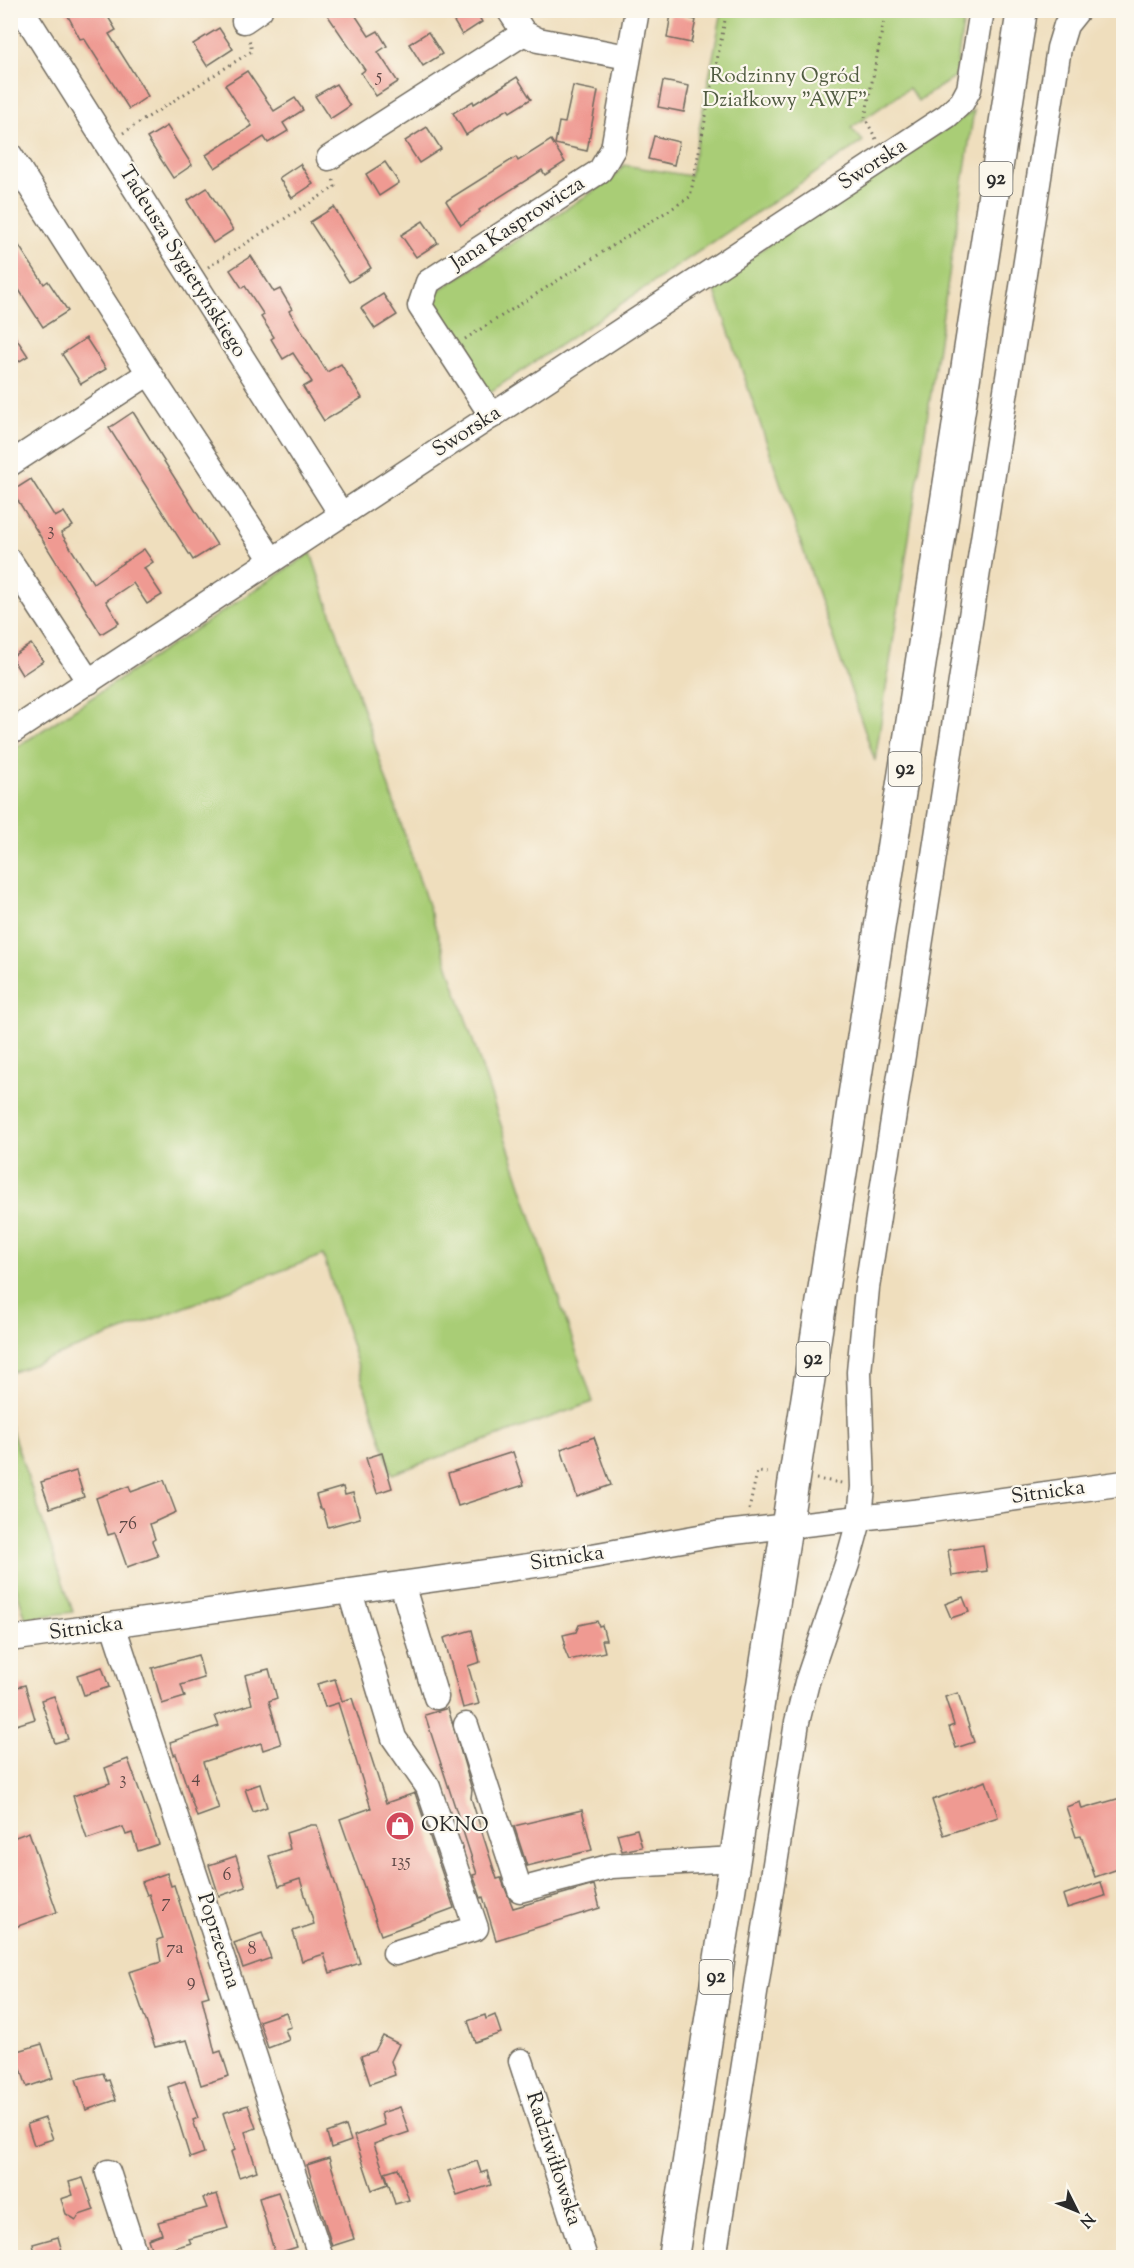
<svg xmlns="http://www.w3.org/2000/svg" width="1134" height="2268" font-family="'Sorts Mill Goudy',serif">
<rect width="100%" height="100%" fill="#fbf7ec"/>
<filter id="ink" filterUnits="userSpaceOnUse"><feTurbulence type="fractalNoise" baseFrequency=".0167" numOctaves="2"/><feDisplacementMap in="SourceGraphic" scale="12" xChannelSelector="R" yChannelSelector="G"/><feConvolveMatrix kernelMatrix="1 2 1 2 8 2 1 2 1" color-interpolation-filters="sRGB"/></filter>
<filter id="wash" filterUnits="userSpaceOnUse"><feTurbulence type="fractalNoise" baseFrequency=".008" numOctaves="4" result="noise"/><feDisplacementMap in="SourceGraphic" scale="24" xChannelSelector="R" yChannelSelector="G"/><feGaussianBlur stdDeviation="1.35" result="paint"/><feColorMatrix in="noise" values="0 0 0 0 0 0 0 0 0 0 0 0 0 0 0 0 0 1.4 0 .05"/><feComposite in="paint" operator="in"/></filter>
<g filter="url(#wash)">
<rect width="100%" height="100%" fill="#efdebd"/>
<!-- green -->
<g fill="#a9cd76" stroke="#6a7c50" stroke-width="1.5">
<polygon points="722,11 965,11 955,77 918,101 909,88 851,128 863,141 487,394 433,305 436,292 611,180 624,165 690,176"/>
<polygon points="974,110 875,761 712,282"/>
<polygon points="311,553 593,1402 392,1474 323,1255 11,1373 11,751"/>
<polygon points="10,1425 73,1612 26,1619 11,1572"/>
</g>
<g id="blocks">
<!-- building -->
<g fill="#ef9a92">
<polygon points="65,10 104,10 116,30 109,34 148,96 129,109 84,38 80,39"/>
<polygon points="324,10 352,10 369,36 378,31 387,46 378,52 398,82 376,96 361,73 365,70"/>
<polygon points="447,10 475,10 482,22 462,35"/>
<polygon points="671,14 696,20 691,43 667,38"/>
<polygon points="219,28 233,49 207,66 193,44"/>
<polygon points="428,32 442,54 423,66 409,44"/>
<polygon points="247,71 274,111 295,98 303,110 283,123 288,131 268,143 264,137 215,168 206,155 252,126 225,85"/>
<polygon points="517,77 531,99 510,112 508,109 466,135 453,113 473,101 474,104"/>
<polygon points="663,81 689,86 684,112 658,107"/>
<polygon points="336,84 350,106 330,119 315,96"/>
<polygon points="573,86 598,91 587,151 555,144 559,122 565,123"/>
<polygon points="167,126 192,165 173,178 147,138"/>
<polygon points="427,127 441,149 419,163 405,141"/>
<polygon points="654,136 679,142 674,165 648,159"/>
<polygon points="551,140 565,162 545,175 542,170 479,210 480,212 461,225 446,201 516,157 518,161"/>
<polygon points="385,162 399,183 379,196 366,174"/>
<polygon points="300,164 313,184 292,198 279,178"/>
<polygon points="207,188 233,230 213,243 187,201"/>
<polygon points="334,207 371,268 349,282 310,222"/>
<polygon points="423,221 438,243 416,257 401,235"/>
<polygon points="10,232 44,284 48,281 68,311 43,327 10,276"/>
<polygon points="251,256 274,292 280,289 292,309 289,311 327,372 341,364 362,398 324,421 303,387 312,382 293,353 283,359 271,339 274,337 261,317 264,315 245,286 242,288 230,270"/>
<polygon points="383,294 397,315 375,329 361,308"/>
<polygon points="10,329 28,356 10,367"/>
<polygon points="86,338 106,369 81,384 62,354"/>
<polygon points="133,412 217,545 193,560 109,428"/>
<polygon points="31,479 55,517 64,512 73,526 61,533 93,583 144,549 153,562 144,568 162,595 147,604 133,583 106,601 119,623 101,634 12,491"/>
<polygon points="31,644 43,661 22,675 11,657"/>
<polygon points="594,1437 611,1485 577,1497 561,1449"/>
<polygon points="513,1452 524,1485 458,1506 448,1473"/>
<polygon points="382,1453 392,1488 377,1493 366,1458"/>
<polygon points="76,1471 84,1497 50,1508 41,1482"/>
<polygon points="164,1480 176,1512 150,1524 155,1539 152,1541 158,1556 127,1567 115,1533 108,1535 96,1498 129,1486 131,1492"/>
<polygon points="343,1487 345,1495 353,1493 360,1518 328,1527 323,1509 320,1509 316,1495"/>
<polygon points="983,1545 987,1571 952,1576 948,1550"/>
<polygon points="963,1597 969,1612 951,1618 945,1604"/>
<polygon points="597,1621 599,1626 602,1625 606,1640 602,1640 605,1652 569,1660 564,1648 565,1642 563,1635 576,1632 579,1625"/>
<polygon points="472,1630 480,1662 468,1666 479,1704 463,1708 444,1638"/>
<polygon points="198,1655 204,1678 181,1685 185,1697 162,1704 152,1668"/>
<polygon points="102,1667 109,1687 84,1695 77,1675"/>
<polygon points="269,1669 277,1698 269,1701 281,1744 263,1750 261,1743 203,1762 219,1809 197,1817 176,1754 174,1755 170,1742 219,1726 215,1716 252,1704 245,1675"/>
<polygon points="335,1679 342,1701 352,1698 386,1803 415,1793 454,1908 381,1935 340,1819 371,1808 338,1703 325,1707 317,1684"/>
<polygon points="25,1685 35,1719 10,1727 10,1689"/>
<polygon points="958,1693 974,1742 956,1748 949,1727 954,1725 945,1697"/>
<polygon points="54,1696 68,1739 55,1743 41,1700"/>
<polygon points="448,1708 472,1790 471,1798 497,1879 501,1878 513,1908 594,1885 600,1908 496,1940 483,1897 481,1898 473,1875 477,1874 425,1715"/>
<polygon points="128,1759 159,1844 138,1851 132,1833 126,1835 123,1827 87,1839 73,1796 110,1783 105,1768"/>
<polygon points="986,1781 998,1817 944,1835 932,1800"/>
<polygon points="260,1784 267,1807 253,1812 245,1789"/>
<polygon points="1124,1797 1124,1867 1095,1877 1081,1836 1076,1837 1066,1807 1080,1802 1082,1809"/>
<polygon points="582,1810 592,1850 527,1866 514,1826"/>
<polygon points="311,1825 317,1825 360,1963 330,1973 324,1954 302,1961 293,1931 314,1924 300,1879 279,1886 269,1856 290,1849 286,1833"/>
<polygon points="637,1829 642,1847 622,1851 617,1834"/>
<polygon points="29,1832 57,1912 10,1929 10,1839"/>
<polygon points="236,1856 246,1887 219,1896 209,1865"/>
<polygon points="167,1873 171,1886 174,1885 209,1996 202,1998 215,2053 221,2051 229,2076 201,2085 187,2040 155,2047 129,1972 161,1962 157,1940 163,1938 149,1894 147,1895 142,1882"/>
<polygon points="1101,1882 1105,1896 1067,1908 1063,1895"/>
<polygon points="262,1933 271,1958 243,1968 234,1943"/>
<polygon points="286,2012 291,2027 285,2029 289,2040 268,2048 259,2021"/>
<polygon points="485,2015 486,2019 495,2015 501,2033 475,2042 468,2021"/>
<polygon points="383,2036 399,2044 391,2061 395,2075 370,2084 361,2056 375,2051"/>
<polygon points="42,2044 53,2078 27,2087 18,2060 18,2051"/>
<polygon points="103,2073 106,2081 109,2080 116,2100 86,2110 76,2079"/>
<polygon points="185,2081 198,2118 193,2120 204,2153 190,2158 168,2087"/>
<polygon points="248,2105 256,2128 245,2132 257,2171 239,2177 231,2152 235,2150 223,2113"/>
<polygon points="400,2107 409,2132 374,2144 388,2184 372,2190 354,2136 384,2125 381,2113"/>
<polygon points="45,2118 53,2139 34,2145 27,2124"/>
<polygon points="346,2126 351,2141 331,2148 327,2133"/>
<polygon points="329,2158 354,2239 332,2246 307,2165"/>
<polygon points="477,2161 481,2173 487,2171 491,2185 457,2196 448,2171"/>
<polygon points="398,2168 409,2200 395,2204 385,2172"/>
<polygon points="83,2178 94,2210 79,2215 76,2220 66,2214 61,2199 73,2195 69,2182"/>
<polygon points="278,2192 297,2247 275,2254 259,2198"/>
<polygon points="217,2194 228,2228 189,2239 191,2243 153,2254 148,2239 162,2234 158,2222 207,2208 203,2198"/>
<polygon points="58,2237 64,2258 36,2258 33,2244"/>
</g>
</g>
</g>
<g filter="url(#ink)">
<use href="#blocks" fill-opacity="0" stroke="#706a5e" stroke-width="1.5"/>
<g fill="none" stroke-linecap="round" stroke-linejoin="round">
<!-- minor casing -->
<g stroke="#706a5e" stroke-width="27">
<g id="minor">
<polyline points="22,10 341,514"/>
<polyline points="509,10 524,33 538,40 628,57"/>
<polyline points="244,21 260,10"/>
<polyline points="10,155 149,373 272,560"/>
<polyline points="329,158 524,33"/>
<polyline points="492,416 420,306 428,282 600,171 613,149 637,10"/>
<polyline points="10,464 149,373"/>
<polyline points="10,561 89,682"/>
<polyline points="10,733 947,116 962,102 969,89 982,10"/>
<polyline points="402,1584 436,1697"/>
<polyline points="350,1592 394,1738 428,1787 476,1928 395,1953"/>
<polyline points="113,1625 321,2258"/>
<polyline points="10,1639 564,1561 716,1534 931,1510 1124,1483"/>
<polyline points="466,1725 520,1890 612,1866 735,1859"/>
<polyline points="521,2061 585,2258"/>
<polyline points="108,2172 136,2258"/>
<polyline points="714,2258 797,1722 807,1682 847,1564 860,1517 863,1487 859,1372 867,1288 1059,48 1066,25 1078,10"/>
</g>
</g>
<!-- major casing -->
<g stroke="#706a5e" stroke-width="33">
<polyline id="major" points="673,2258 1022,10"/>
</g>
<!-- path -->
<g stroke="#706a5e" stroke-width="3" stroke-dasharray="1.5 4.5" stroke-linecap="butt">
<polyline points="123,133 252,51 249,39"/>
<polyline points="876,139 865,118 886,10"/>
<polyline points="208,267 335,187 333,178"/>
<polyline points="465,339 690,197 727,10"/>
<polyline points="816,1479 842,1483"/>
<polyline points="749,1510 757,1472 771,1473"/>
</g>
<!-- minor -->
<use href="#minor" stroke="#fff" stroke-width="24"/>
<!-- major -->
<use href="#major" stroke="#fff" stroke-width="30"/>
</g>
</g>
<!-- icons -->
<defs>
<g id="shop-disc" transform="scale(1.5)"><circle r="9.5" fill="#d1495b" stroke="#fbf7ec"/><path d="M-5-2.5h2.3a2.7 3.5 0 0 1 5.4 0H5L5.5 6h-11ZM-1.5-2.5h3a1.5 2.3 0 0 0-3 0Z" fill="#fff"/></g>
</defs>
<g fill-rule="evenodd">
<use href="#shop-disc" x="400" y="1826"/>
</g>
<g text-anchor="middle" dominant-baseline="central" stroke-width="4.5" stroke-linejoin="round" paint-order="stroke">
<!-- number labels -->
<g font-size="18" fill="#5c4745">
<text x="379" y="77">5</text>
<text x="51" y="531">3</text>
<text x="128" y="1525">76</text>
<text x="196" y="1778">4</text>
<text x="123" y="1780">3</text>
<text x="401" y="1862">135</text>
<text x="227" y="1876">6</text>
<text x="166" y="1903">7</text>
<text x="175" y="1949">7a</text>
<text x="252" y="1950">8</text>
<text x="191" y="1982">9</text>
</g>
<!-- shield labels -->
<g fill="#fbf7ec" stroke="#696865" stroke-width="1.5">
<rect x="979.5" y="162" width="33" height="34" rx="4.5"/>
<rect x="888.5" y="752" width="33" height="34" rx="4.5"/>
<rect x="796.5" y="1342" width="33" height="34" rx="4.5"/>
<rect x="699.5" y="1960" width="33" height="34" rx="4.5"/>
</g>
<g font-size="20" font-weight="bold" fill="#2b2b2b">
<text x="996" y="179">92</text>
<text x="905" y="769">92</text>
<text x="813" y="1359">92</text>
<text x="716" y="1977">92</text>
</g>
<!-- park labels -->
<g font-size="21" fill="#515c42" stroke="#fbf7ec">
<text x="785" y="77">Rodzinny Ogród<tspan x="785" dy="24">Działkowy "AWF"</tspan></text>
</g>
<!-- street labels -->
<g font-size="21" fill="#2b2b2b" stroke="#fbf7ec">
<text transform="translate(873 165) rotate(-33)">Sworska</text>
<text transform="translate(518 224) rotate(-33)">Jana Kasprowicza</text>
<text transform="translate(182 262) rotate(58)">Tadeusza Sygietyńskiego</text>
<text transform="translate(467 432) rotate(-33)">Sworska</text>
<text transform="translate(1048 1493) rotate(-8)">Sitnicka</text>
<text transform="translate(567 1559) rotate(-9)">Sitnicka</text>
<text transform="translate(86 1629) rotate(-8)">Sitnicka</text>
<text transform="translate(218 1941) rotate(72)">Poprzeczna</text>
<text transform="translate(553 2159) rotate(72)">Radziwiłłowska</text>
</g>
<!-- poi labels -->
<g font-size="21" fill="#2b2b2b" stroke="#fbf7ec" text-anchor="start">
<text x="421" y="1826">OKNO</text>
</g>
</g>
<!-- margin -->
<rect width="1134" height="2268" fill="none" stroke="#fbf7ec" stroke-width="36"/>
<!-- north arrow -->
<g transform="translate(1077 2211) rotate(133)" stroke="#fbf7ec" stroke-width="4.5" paint-order="stroke">
<path d="M0-4.5L10 22L0 15L-10 22Z" fill="#2b2b2b"/>
<text y="-9" font-size="16" font-weight="bold" text-anchor="middle" fill="#2b2b2b">N</text>
</g>
</svg>
